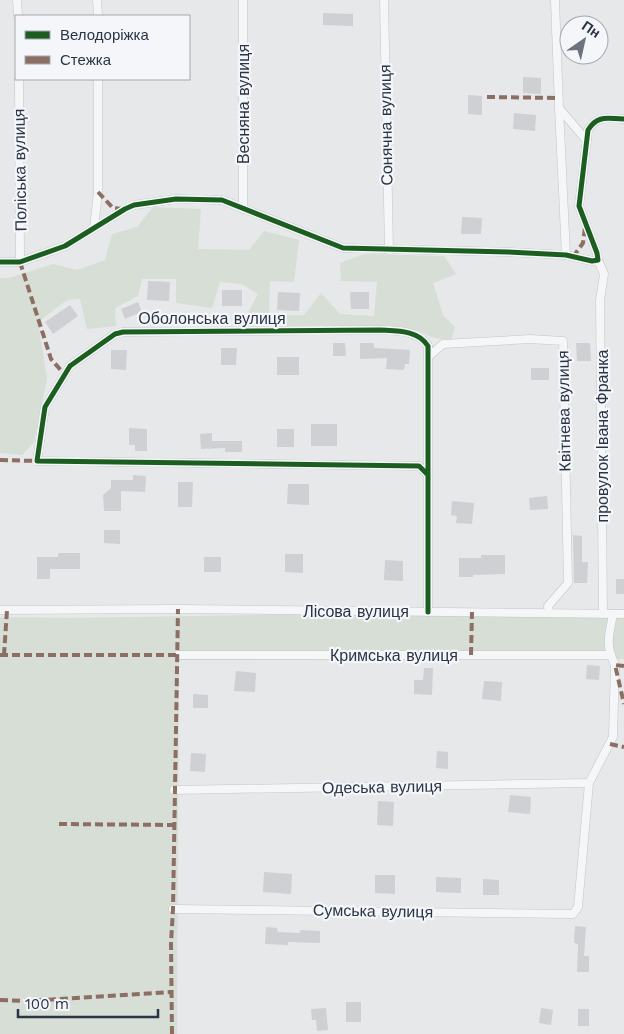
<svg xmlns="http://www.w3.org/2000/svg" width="624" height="1034" font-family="'Work Sans',sans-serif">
<rect width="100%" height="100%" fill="#e6e8ea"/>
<!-- green -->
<g fill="#d6ded6">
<polygon points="153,207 201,209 198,249 249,250 264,231 299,240 294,282 270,281 269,315 304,315 321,293 340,314 374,316 377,282 341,281 340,263 364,254 444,256 456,274 433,283 443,315 455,327 451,340 434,338 416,330 266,325 244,320 258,294 242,284 220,282 212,308 176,303 176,279 142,279 138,296 115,308 116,326 87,329 80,299 67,300 38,322 47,379 34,442 22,455 0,453 0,278 9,278 53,264 77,270 105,260 112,234 137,227"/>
<polygon points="624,609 624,659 179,660 177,1034 0,1034 0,617 71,618"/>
</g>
<!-- building -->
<g fill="#ced0d3">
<polygon points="323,13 353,14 353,26 323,25"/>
<polygon points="523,77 541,78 541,94 523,93"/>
<polygon points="468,95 482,96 482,115 468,114"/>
<polygon points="514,113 536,115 535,131 513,129"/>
<polygon points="462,217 482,218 481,234 461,234"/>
<polygon points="148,281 170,282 169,301 147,300"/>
<rect x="222" y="290" width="20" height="16"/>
<polygon points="278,292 300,293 299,311 277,310"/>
<polygon points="350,292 369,292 369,309 351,309"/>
<polygon points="138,302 142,312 125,319 121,309"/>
<polygon points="70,305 78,316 53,334 45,322"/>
<polygon points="333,343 345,343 346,356 333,356"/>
<polygon points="360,343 374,343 374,348 410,350 409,364 405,364 404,370 386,369 387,358 360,359"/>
<polygon points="576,343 590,343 591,361 577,361"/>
<polygon points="221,348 237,348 236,365 221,365"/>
<polygon points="111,350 127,350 126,370 111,369"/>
<rect x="277" y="357" width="22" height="18"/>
<rect x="531" y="368" width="18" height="12"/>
<rect x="311" y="424" width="26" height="22"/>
<polygon points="129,428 147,429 147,451 135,451 135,445 129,445"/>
<rect x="277" y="429" width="17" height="18"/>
<polygon points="212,433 212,441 242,441 242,452 225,452 225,448 201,449 200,434"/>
<polygon points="133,475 146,476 145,492 121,491 121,511 104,511 103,495 111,488 111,480 133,480"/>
<polygon points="178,482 193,482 192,507 178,507"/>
<polygon points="288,484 309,484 309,505 287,504"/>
<polygon points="547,496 548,509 530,510 529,498"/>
<polygon points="452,501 474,503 472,524 456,523 457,516 451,515"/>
<polygon points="104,530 120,530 120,544 104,543"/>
<polygon points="573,535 582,536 582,562 588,562 587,583 574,583"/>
<polygon points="58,553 80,553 80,569 50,569 50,579 37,579 37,557 58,557"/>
<polygon points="285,554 303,554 303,573 285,572"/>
<polygon points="481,555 505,555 505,574 473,575 473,577 459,577 459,558 481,558"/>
<rect x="204" y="557" width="17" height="15"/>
<polygon points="385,560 403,561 403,581 384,580"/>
<rect x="616" y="579" width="8" height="15"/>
<polygon points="587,665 600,666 599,680 586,679"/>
<polygon points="424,668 433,668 432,695 414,694 414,680 423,680"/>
<polygon points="236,671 256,673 255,692 234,691"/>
<polygon points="484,681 502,682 501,701 482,699"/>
<polygon points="193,694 208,695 208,708 193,708"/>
<polygon points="437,751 448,752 448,769 436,768"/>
<polygon points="191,753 206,754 205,772 190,771"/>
<polygon points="510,795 531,797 530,814 508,812"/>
<polygon points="378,801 394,802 393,826 377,825"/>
<polygon points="264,872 292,874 291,894 263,892"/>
<polygon points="375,875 395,875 395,894 375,893"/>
<polygon points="436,877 461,878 461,893 436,892"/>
<polygon points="483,879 499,880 499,895 483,895"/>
<polygon points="575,926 586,927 584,956 589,956 589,972 577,972 578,944 574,943"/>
<polygon points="266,927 277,928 278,932 300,933 300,930 320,931 320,943 288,942 288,945 265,944"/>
<rect x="346" y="1002" width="15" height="20"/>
<polygon points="326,1008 328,1030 317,1031 316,1020 312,1020 311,1009"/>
<polygon points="541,1008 553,1010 551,1025 539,1023"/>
<rect x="578" y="1009" width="11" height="17"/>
</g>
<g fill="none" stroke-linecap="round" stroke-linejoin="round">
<!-- street casing -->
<g stroke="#c4c6c8" stroke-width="9">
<g id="street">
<polyline points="17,0 18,16"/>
<polyline points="97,0 98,16"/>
<polyline points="243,0 243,209"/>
<polyline points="384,0 389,250"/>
<polyline points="555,0 559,108 587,141"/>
<polyline points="19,79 20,262"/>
<polyline points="559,108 566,255"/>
<polyline points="94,228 98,192 98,79"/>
<polyline points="598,260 604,274 600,300 603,614"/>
<path d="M0 262H20L65 246 125 209 134 205 176 199 222 200 343 248 508 252 566 255 592 261 598 260 597 253 579 206 588 130C598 114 608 119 624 119"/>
<polyline points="428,357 443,344 530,339 563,341 568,583 548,606 549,613"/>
<path d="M428 475 419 466 37 461 45 407 70 366 115 334 123 332 380 330C398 331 418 330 428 346V612"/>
<polyline points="0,610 178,609 624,614"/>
<polyline points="178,655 610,655"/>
<polyline points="174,790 589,783"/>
<path d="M173 909 573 914 578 907 589 783 613 737 615 665C605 644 609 636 613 614"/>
</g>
</g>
<!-- street -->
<use href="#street" stroke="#f5f6f7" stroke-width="8"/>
<!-- quiet -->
<g stroke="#8d6e63" stroke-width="4" stroke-dasharray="8 4" stroke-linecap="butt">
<polyline points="487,97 558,98"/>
<polyline points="98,192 113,208 123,209"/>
<polyline points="573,257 583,243 585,227"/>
<polyline points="20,262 51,359 65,375"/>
<polyline points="0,460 37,461"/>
<polyline points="0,655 178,655"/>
<polyline points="4,655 7,610"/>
<polyline points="471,655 472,612"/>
<polyline points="624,666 615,665 624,704"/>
<polyline points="610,744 624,747"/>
<polyline points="59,824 175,825"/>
<polyline points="0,1000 28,1001 171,992"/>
<polyline points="172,1034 171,943 173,909 178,609"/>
</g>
<!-- cycleway casing -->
<g stroke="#f4f6f9" stroke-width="8">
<g id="cycleway">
<path d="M0 262H20L65 246 125 209 134 205 176 199 222 200 343 248 508 252 566 255 592 261 598 260 597 253 579 206 588 130C598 114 608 119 624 119"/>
<path d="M428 475 419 466 37 461 45 407 70 366 115 334 123 332 380 330C398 331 418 330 428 346V612"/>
</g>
</g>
<!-- cycleway -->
<use href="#cycleway" stroke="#1b5e20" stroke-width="5"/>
</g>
<g text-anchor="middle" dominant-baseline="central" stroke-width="4.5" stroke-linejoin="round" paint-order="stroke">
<!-- street labels -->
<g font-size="16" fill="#2b3445" stroke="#f4f6f9">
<text transform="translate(243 104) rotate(-90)">Весняна вулиця</text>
<text transform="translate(386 125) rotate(-91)">Сонячна вулиця</text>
<text transform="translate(20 170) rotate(-91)">Поліська вулиця</text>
<text x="212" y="318">Оболонська вулиця</text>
<text transform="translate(564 411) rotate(-91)">Квітнева вулиця</text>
<text transform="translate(602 436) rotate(-90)">провулок Івана Франка</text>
<text x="356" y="611">Лісова вулиця</text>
<text x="394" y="655">Кримська вулиця</text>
<text transform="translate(382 787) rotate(-1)">Одеська вулиця</text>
<text transform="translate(373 911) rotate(1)">Сумська вулиця</text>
</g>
</g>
<!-- legend -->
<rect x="15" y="15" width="175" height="65" fill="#f4f6f9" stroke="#a4a8b1"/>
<rect x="25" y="31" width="25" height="8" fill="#1b5e20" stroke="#a4a8b1"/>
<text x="60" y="40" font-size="15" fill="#2b3445">Велодоріжка</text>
<rect x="25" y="56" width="25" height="8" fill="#8d6e63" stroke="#a4a8b1"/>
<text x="60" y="65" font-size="15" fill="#2b3445">Стежка</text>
<!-- north arrow -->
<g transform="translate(584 40) rotate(34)"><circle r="24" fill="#f4f6f9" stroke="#a4a8b1"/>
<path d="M0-4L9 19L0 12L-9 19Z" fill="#6c737f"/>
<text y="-8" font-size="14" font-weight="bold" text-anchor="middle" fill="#2b3445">Пн</text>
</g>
<!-- scale -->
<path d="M18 1009v8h140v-8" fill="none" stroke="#2b3445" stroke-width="2.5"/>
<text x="25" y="1009" font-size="15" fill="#2b3445" stroke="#f4f6f9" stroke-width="4" paint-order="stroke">100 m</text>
</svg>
